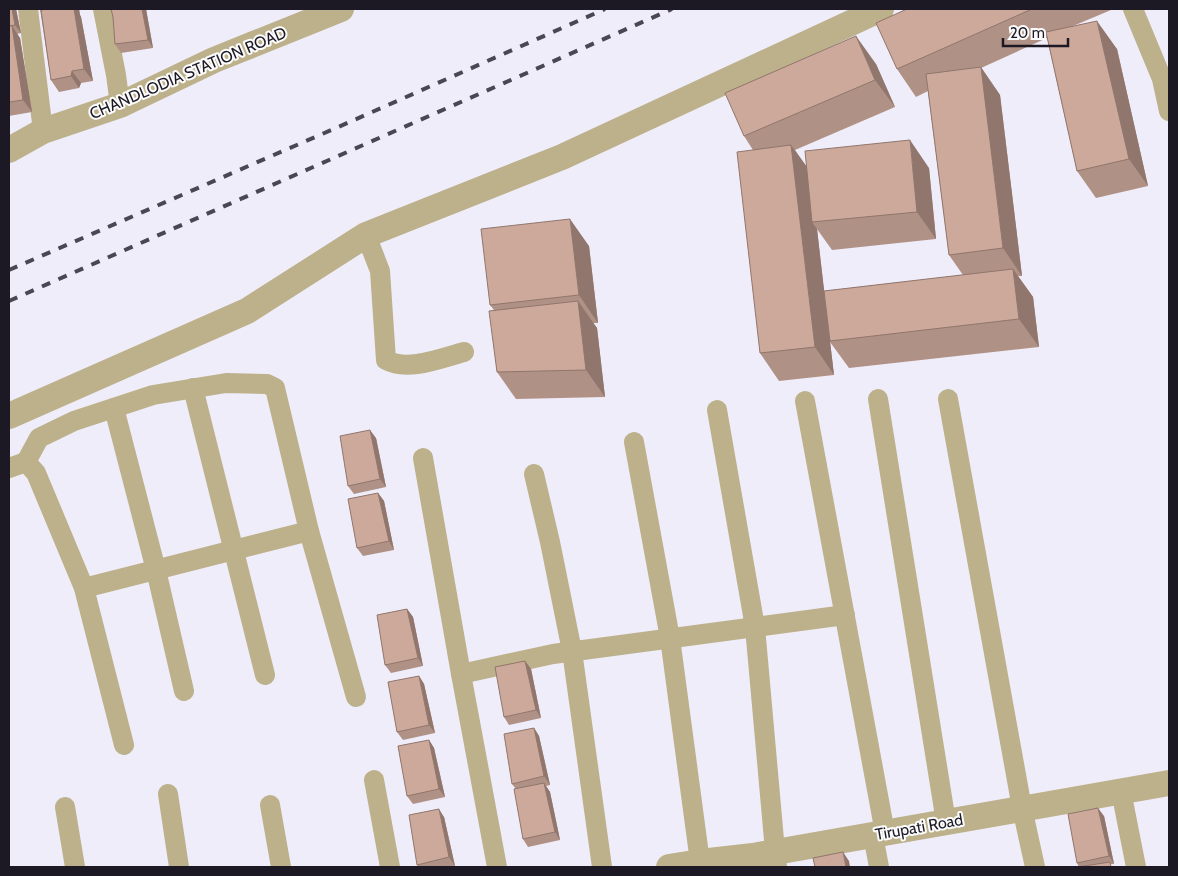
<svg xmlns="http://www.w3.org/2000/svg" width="1178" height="876" font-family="Cabin,sans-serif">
<rect width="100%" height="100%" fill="#f0edfb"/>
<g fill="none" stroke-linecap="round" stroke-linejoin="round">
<!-- minor -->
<g stroke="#bcb18a" stroke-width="20">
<polyline points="28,9 43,131"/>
<polyline points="103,9 116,75 120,105"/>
<polyline points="1133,9 1162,79 1169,111"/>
<path d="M366 235 380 271 386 360C408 372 441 358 464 352"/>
<polyline points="193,388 265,675"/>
<polyline points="878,399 946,822"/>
<polyline points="948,399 1022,808 1035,867"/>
<polyline points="805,401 885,833"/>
<polyline points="114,408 156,570 184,691"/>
<polyline points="717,410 755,627 775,851 777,867"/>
<polyline points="634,442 670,638 700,862"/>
<polyline points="423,458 461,674"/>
<polyline points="26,462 39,438 74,421 153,395 226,383 267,384 275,388 309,531 84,588"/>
<polyline points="9,468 26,462 36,473 84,588 124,745"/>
<polyline points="534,474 550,542 572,651 602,867"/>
<polyline points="309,531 356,697"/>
<polyline points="374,780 390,867"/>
<polyline points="1121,791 1136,867"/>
<polyline points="168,794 179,867"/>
<polyline points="270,805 281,867"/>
<polyline points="65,807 75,867"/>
<polyline points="873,835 879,867"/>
<polyline points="497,867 461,674 553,654 845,615"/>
</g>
<!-- tertiary -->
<g stroke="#bcb18a" stroke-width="26">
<polyline points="9,150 43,131 120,105 214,60 341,9"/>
<polyline points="9,416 247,311 366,235 562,157 881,9"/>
<polyline points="669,867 700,862 753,856 1169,783"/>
</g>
<!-- rail -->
<g stroke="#4a4753" stroke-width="4" stroke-dasharray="9 9" stroke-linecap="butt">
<polyline points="9,270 336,128 605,9"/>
<polyline points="9,301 672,9"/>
</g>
</g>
<!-- wall -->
<g fill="#b09185">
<polygon points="9,9 16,9 21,33 17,34 20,38 32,112 9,116"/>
<polygon points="40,9 79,9 80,15 81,17 93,81 81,83 79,88 59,92 51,80"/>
<polygon points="111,9 146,9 153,48 121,53 115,44 113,17"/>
<polygon points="907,9 1110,9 1111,10 1073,26 1117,49 1148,186 1096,198 1077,171 1047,38 981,68 1000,95 1022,276 1018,276 1033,297 1039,347 849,368 830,342 834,375 779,381 760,353 753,150 744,136 876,64 895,107 795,150 807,167 929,168 936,239 832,250 817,229 824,291 963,275 949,255 928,91 916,97 897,69"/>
<polygon points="589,246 598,323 593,323 597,328 605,397 516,399 497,372 494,310 490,305"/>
<polygon points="376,438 386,487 354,494 348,486"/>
<polygon points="378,493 384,501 394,550 363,556 357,548"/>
<polygon points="407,609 413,617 423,666 391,673 385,665"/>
<polygon points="525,661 531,669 541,718 509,725 504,717"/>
<polygon points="419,676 424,684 435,733 403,740 397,732"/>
<polygon points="534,728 539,736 550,785 546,786 550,792 560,840 528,847 523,839 516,789 512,784"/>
<polygon points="429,740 434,748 445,797 413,804 407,796"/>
<polygon points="1104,816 1114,864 1079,867 1077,863"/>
<polygon points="444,817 455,866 448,867 419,867 417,865"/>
</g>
<!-- shaded-wall -->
<g fill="#90766c">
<polygon points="12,9 16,9 21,33 15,25"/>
<polygon points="74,9 79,9 80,15 81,17 93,81 84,69"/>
<polygon points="142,9 146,9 153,48 148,40"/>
<polygon points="1097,21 1117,49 1148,186 1129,159"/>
<polygon points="12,26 20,38 32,112 23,100"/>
<polygon points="856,36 876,64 895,107 875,80"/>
<polygon points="981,67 1000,95 1022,276 1003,248"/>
<polygon points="72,71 81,83 79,88 71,76"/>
<polygon points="910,140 929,168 936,239 917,212"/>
<polygon points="791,145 811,173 812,222 817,229 834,375 815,347"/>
<polygon points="570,219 589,246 598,323 579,295"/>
<polygon points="1013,269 1033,297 1039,347 1019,319"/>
<polygon points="578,301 597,328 605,397 586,370"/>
<polygon points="370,430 376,438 386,487 380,479"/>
<polygon points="378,493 384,501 394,550 389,541"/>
<polygon points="407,609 413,617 423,666 418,658"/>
<polygon points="525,661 531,669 541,718 536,710"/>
<polygon points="419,676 424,684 435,733 429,725"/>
<polygon points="534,728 539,736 550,785 544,776"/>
<polygon points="429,740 434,748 445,797 439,789"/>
<polygon points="544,783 550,792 560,840 555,832"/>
<polygon points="1098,808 1104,816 1114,864 1109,856"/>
<polygon points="439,809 444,817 455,866 449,857"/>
<polygon points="843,852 849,861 850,867 846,867"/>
</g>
<!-- building -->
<g fill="#cda99b" stroke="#90766c">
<polygon points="9,9 12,9 15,25 9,26"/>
<polygon points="48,9 74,9 84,69 72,71 71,76 51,80 41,10"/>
<polygon points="111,9 142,9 148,40 115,44 113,17"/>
<polygon points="907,9 1032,9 897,69 876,23"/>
<polygon points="1097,21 1129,159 1077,171 1046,32"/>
<polygon points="9,26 12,26 23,100 9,102"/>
<polygon points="856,36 875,80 744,136 725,93"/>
<polygon points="981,67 1003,248 949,255 926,74"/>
<polygon points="910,140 917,212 812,222 805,151"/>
<polygon points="791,145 815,347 760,353 737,152"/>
<polygon points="570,219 579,295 490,305 481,229"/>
<polygon points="1013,269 1019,319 830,341 824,291"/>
<polygon points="578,301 586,370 497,372 489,311"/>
<polygon points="370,430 380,479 348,486 340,436"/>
<polygon points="378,493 389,541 357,548 348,499"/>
<polygon points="407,609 418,658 385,665 377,615"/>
<polygon points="525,661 536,710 504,717 495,667"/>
<polygon points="419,676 429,725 397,732 388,682"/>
<polygon points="534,728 544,776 512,784 504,734"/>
<polygon points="429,740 439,789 407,796 398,746"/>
<polygon points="544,783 555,832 523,839 514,789"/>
<polygon points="1098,808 1109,856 1077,863 1068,814"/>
<polygon points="439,809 449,857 417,865 409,815"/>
<polygon points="843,852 846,867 815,867 813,858"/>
<polygon points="1110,862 1111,867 1078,867"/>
</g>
<g text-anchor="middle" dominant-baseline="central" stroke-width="4" stroke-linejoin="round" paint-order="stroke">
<!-- street labels -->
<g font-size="16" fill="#1c1925" stroke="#fcfcfc">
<text transform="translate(188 73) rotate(-23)">CHANDLODIA STATION ROAD</text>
<text transform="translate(919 827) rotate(-10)">Tirupati Road</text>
</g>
</g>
<!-- border -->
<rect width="1178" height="876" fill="none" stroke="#1c1925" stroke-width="20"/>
<!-- scale -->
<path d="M1003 38v8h65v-8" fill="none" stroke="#1c1925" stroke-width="2.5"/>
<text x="1010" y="38" font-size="15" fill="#1c1925" stroke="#fcfcfc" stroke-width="4" paint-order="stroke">20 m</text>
</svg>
